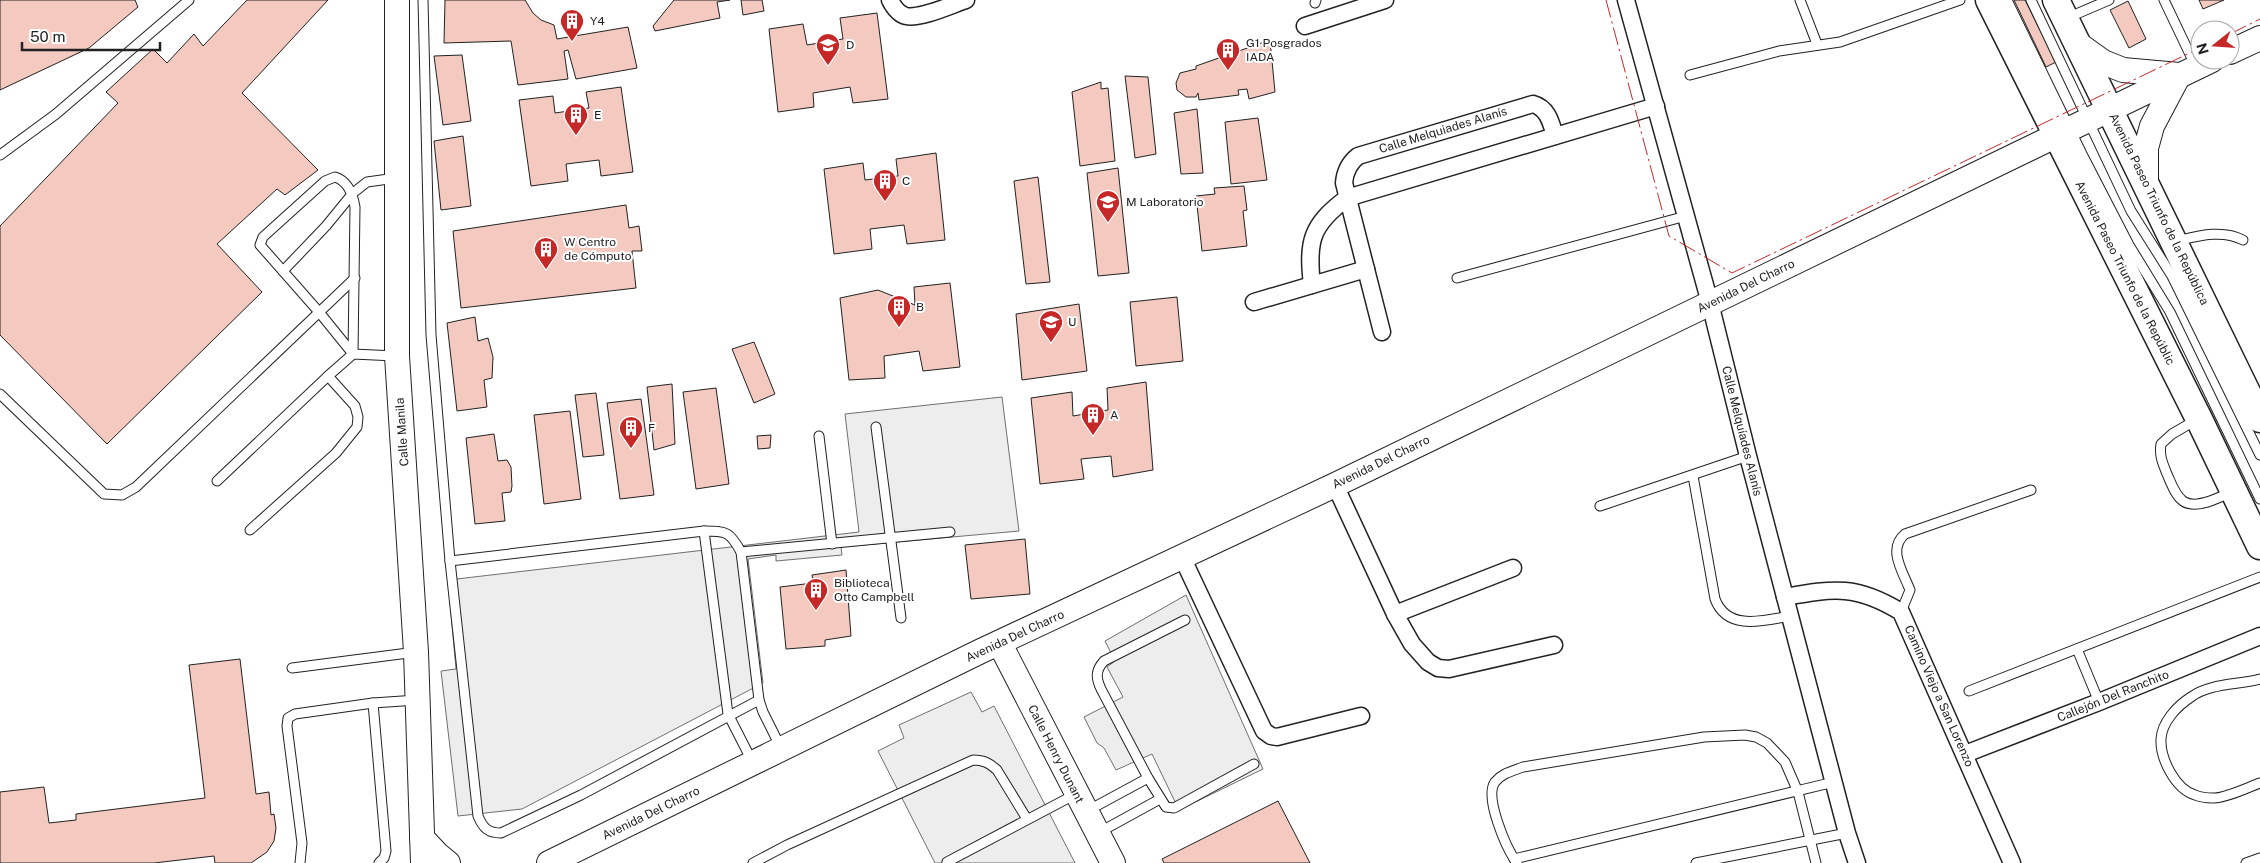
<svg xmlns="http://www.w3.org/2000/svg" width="2260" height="863" font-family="'Public Sans',sans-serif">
<rect width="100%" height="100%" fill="#fff"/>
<!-- parking -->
<g fill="#ededed" stroke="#6f6f6f">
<polygon points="1002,397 1019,531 841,547 842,555 776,561 776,555 748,559 763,683 522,809 458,816 441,671 456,669 448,580 859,532 845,414"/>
<polygon points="1186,595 1263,769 1179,810 1152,754 1116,770 1104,748 1097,743 1084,717 1123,697 1107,667 1115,661 1105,641"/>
<polygon points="971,692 982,712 994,706 1075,863 935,863 878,751 904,738 899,725"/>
</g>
<!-- building -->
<g fill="#f3c9c0" stroke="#222">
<polygon points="0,0 135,0 138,7 89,48 0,90"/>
<polygon points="247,0 328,0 242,93 318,170 285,195 277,189 217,244 262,292 107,444 0,335 0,226 118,103 106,92 153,49 167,63 194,34 203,46"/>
<polygon points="445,0 525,0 533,13 541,20 554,25 557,39 628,27 637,68 576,79 568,50 564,51 568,79 518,85 511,41 444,43"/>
<polygon points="674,0 730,0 717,2 720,18 655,31 653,26"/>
<polygon points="741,0 762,0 764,11 743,15"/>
<polygon points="2014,0 2025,0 2056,62 2046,67"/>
<polygon points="2199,0 2224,0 2203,9"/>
<polygon points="2128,1 2146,39 2129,48 2110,10"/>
<polygon points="877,13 888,99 853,103 850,87 813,93 814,107 778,112 769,29 803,24 807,45 843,39 840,18"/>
<polygon points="1270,40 1275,92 1249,99 1247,89 1238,90 1239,95 1199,100 1198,93 1196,97 1186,97 1177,90 1176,83 1180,73 1196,69 1196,66"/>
<polygon points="462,55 471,121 443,125 434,56"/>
<polygon points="1125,76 1148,77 1156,154 1135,158"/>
<polygon points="1101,82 1101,89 1108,88 1115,161 1080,166 1072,92"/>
<polygon points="621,87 633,172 601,176 599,160 566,164 568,181 531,186 519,100 553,96 555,113 589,108 586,92"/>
<polygon points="1197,109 1203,173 1181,174 1174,113"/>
<polygon points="1258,118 1267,180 1231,184 1225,122"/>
<polygon points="463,136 471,206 441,210 434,141"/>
<polygon points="936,153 945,240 907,244 904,225 870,229 872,249 834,254 824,169 863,163 865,180 898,176 896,159"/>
<polygon points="1118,168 1129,273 1098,276 1087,173"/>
<polygon points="1038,177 1050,282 1026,284 1014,181"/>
<polygon points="1244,186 1247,210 1243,211 1247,246 1202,251 1196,196 1215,194 1214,188"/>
<polygon points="626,205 629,228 639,226 642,251 632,251 636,288 461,308 453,231"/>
<polygon points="950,283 960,367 923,371 919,351 884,356 885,378 849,380 840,298 878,290 915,305 914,287"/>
<polygon points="1177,297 1183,361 1136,366 1130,302"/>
<polygon points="1079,304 1087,371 1022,380 1016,314"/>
<polygon points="475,317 478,341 488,338 493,357 492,378 484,380 487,407 457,411 447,323"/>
<polygon points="754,342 775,394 754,403 732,349"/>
<polygon points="1146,382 1153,470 1113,477 1111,456 1081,459 1084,479 1040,484 1031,398 1072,392 1073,416 1108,410 1107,388"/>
<polygon points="672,384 675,444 654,450 647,387"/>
<polygon points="716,388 729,484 696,489 683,392"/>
<polygon points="596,393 604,455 583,457 575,395"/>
<polygon points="641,399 654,495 620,499 607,403"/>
<polygon points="570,411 581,499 544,504 534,415"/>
<polygon points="494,434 498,461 507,460 511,467 512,486 511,492 502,493 505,521 475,524 466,438"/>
<polygon points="771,435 770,448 758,449 757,436"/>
<polygon points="1025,539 1030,594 971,599 965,545"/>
<polygon points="846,570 851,636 825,640 825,646 786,649 780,587 813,583 812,575"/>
<polygon points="240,659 256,794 269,792 271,815 274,814 276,828 274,841 267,852 251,863 215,863 214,856 154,863 0,863 0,792 44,787 49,823 76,820 76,814 205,798 189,665"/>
<polygon points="1278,801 1310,863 1164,863 1162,859"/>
</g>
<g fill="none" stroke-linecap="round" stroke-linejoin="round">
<!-- lane casing -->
<g stroke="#222" stroke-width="11">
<g id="lane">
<path d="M423 0 431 335 450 561 478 816C483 828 488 833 501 833L581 795 759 700"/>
<polyline points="1800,0 1817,44"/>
<polyline points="2007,0 2082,154 2129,245 2170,312 2260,499"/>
<polyline points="2031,0 2131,211 2172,276 2260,455"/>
<polyline points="2164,0 2196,67"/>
<polyline points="1315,3 1316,0"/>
<polyline points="2067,18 2109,0"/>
<polyline points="1690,75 1779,51 1840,42 1960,0"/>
<polyline points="0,155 56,114 189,0"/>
<path d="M335 177C348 181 353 195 355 207L353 354 319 312 260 245 263 237 325 181Z"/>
<path d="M2177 241C2198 236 2222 229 2243 240"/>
<polyline points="283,271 326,226 353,193 367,182 396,178"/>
<polyline points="1457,278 1686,216"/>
<polyline points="0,394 104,494 122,495 136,487 355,278"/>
<path d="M2196 420 2172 434 2161 444C2159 456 2163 464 2167 474 2171 483 2175 495 2183 501 2195 510 2219 498 2231 492"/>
<polyline points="876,427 901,618"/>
<polyline points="819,436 832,544"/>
<path d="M1693 476 1715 599C1727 631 1763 621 1790 616"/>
<polyline points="217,481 328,376"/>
<polyline points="1600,506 1748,456"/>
<polyline points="250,530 336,453 357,427 358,417 355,406 328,376 353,354 395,356"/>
<polyline points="704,531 728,714 753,763"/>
<polyline points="741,552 950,532"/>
<path d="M450 561 704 531C727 531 730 532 741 552L759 700 763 712 781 748"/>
<path d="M1901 612 1910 590C1903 572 1887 549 1905 534L2031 490"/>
<path d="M1185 620 1104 661C1095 671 1096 678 1101 689L1148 778 1166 807 1174 808 1254 764"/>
<polyline points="2077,649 2099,702"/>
<polyline points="292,668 416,652"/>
<path d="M2260 679C2238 685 2210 683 2191 697 2177 706 2162 722 2161 739 2160 758 2175 789 2195 795 2200 797 2208 798 2213 798 2224 799 2249 787 2260 783"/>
<polyline points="1969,691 2260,577"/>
<polyline points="1087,811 1148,778"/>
<polyline points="1098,833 1160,799"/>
<polyline points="1514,859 1834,782"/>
<polyline points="947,862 1076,794"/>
<polyline points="300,863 302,843 287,726 288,718 295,714 373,703"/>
<polyline points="379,863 384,858 386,851 373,703 417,700"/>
<path d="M753 863 787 845 973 760C984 760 989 763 997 770L1027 819"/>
<path d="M1517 863C1506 848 1484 797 1495 782 1502 773 1513 771 1523 767L1704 737 1745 735 1756 737 1767 743 1785 762 1798 792 1816 863"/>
<polyline points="1696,863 1847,833"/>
<polyline points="2246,863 2260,858"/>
</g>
</g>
<!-- street casing -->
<g stroke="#222" stroke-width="19">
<g id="street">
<path d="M890 0C893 6 898 14 906 16 921 19 951 5 966 0"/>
<polyline points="1626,0 1710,303 1748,456 1847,833 1857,863"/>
<polyline points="1305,26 1385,0"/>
<path d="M1312 285C1307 241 1311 225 1347 198L1656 106"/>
<polyline points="1254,302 1366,269"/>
<path d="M1382 332 1344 183C1345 171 1349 163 1358 156L1533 104C1548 108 1551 123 1555 136"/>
<polyline points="1335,485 1395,614 1412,644 1428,662 1438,668 1449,669 1554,645"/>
<polyline points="1182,557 1264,731 1271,736 1277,737 1361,716"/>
<path d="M1785 597C1835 588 1857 585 1901 612L2012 863"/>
<polyline points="1395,614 1513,568"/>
<polyline points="1965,754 2099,702 2260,636"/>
</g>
</g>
<!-- secondary casing -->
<g stroke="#222" stroke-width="26">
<g id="secondary">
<polyline points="397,0 397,356 416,652 423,863"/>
<polyline points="2078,44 2103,62 2123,70 2179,75 2152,126 2146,148 2146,184"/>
<polyline points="2230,52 2260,38"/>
<polyline points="1000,644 1113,863"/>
<polyline points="422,838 437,854 448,863"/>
<polyline points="549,863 979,652 1335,485 2212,60"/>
</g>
</g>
<!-- primary casing -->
<g stroke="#222" stroke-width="29">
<g id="primary">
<polyline points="1989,0 2199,419 2260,546"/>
<polyline points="2056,0 2260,419"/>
</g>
</g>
<!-- lane -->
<use href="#lane" stroke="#fff" stroke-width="9"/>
<!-- street -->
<use href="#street" stroke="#fff" stroke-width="16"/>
<!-- secondary -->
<use href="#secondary" stroke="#fff" stroke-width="24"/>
<!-- primary -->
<use href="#primary" stroke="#fff" stroke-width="26"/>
<!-- power -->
<g stroke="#c62828" stroke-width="1" stroke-dasharray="18 4 2.5 4" stroke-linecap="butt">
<polyline points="1606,0 1669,236 1732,273 2200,48"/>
<polyline points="2230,34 2260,19"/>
</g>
</g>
<!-- icons -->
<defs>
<g id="building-pin" transform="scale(1.25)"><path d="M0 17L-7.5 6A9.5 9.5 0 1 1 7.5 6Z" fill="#c62828" stroke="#fff"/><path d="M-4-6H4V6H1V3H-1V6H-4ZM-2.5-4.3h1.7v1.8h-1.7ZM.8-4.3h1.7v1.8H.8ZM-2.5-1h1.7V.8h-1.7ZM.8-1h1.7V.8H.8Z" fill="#fff"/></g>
<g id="university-pin" transform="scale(1.25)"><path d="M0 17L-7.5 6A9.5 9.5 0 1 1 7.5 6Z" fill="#c62828" stroke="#fff"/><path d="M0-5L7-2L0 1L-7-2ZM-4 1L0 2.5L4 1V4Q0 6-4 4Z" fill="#fff"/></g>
<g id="school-pin" transform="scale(1.25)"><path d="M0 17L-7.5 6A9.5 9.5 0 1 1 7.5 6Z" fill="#c62828" stroke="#fff"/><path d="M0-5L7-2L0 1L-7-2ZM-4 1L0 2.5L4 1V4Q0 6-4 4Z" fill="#fff"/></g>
</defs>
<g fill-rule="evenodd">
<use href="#building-pin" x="572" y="21"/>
<use href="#university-pin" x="828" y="45"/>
<use href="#building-pin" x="1228" y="50"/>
<use href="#building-pin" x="576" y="115"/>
<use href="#building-pin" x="885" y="181"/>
<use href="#school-pin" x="1108" y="202"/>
<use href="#building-pin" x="546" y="249"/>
<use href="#building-pin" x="899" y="307"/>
<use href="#school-pin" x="1051" y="322"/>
<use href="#building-pin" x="1093" y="415"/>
<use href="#building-pin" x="631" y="428"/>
<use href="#building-pin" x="816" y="590"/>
</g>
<g text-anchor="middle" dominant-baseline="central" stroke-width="4" stroke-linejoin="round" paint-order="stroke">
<!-- poi labels -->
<g font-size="12" fill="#222" stroke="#fff" text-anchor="start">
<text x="590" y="21">Y4</text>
<text x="1246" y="43">G1 Posgrados<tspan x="1246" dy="14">IADA</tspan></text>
<text x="846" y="45">D</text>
<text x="594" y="115">E</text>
<text x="902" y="181">C</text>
<text x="1126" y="202">M Laboratorio</text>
<text x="564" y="242">W Centro<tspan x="564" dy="14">de Cómputo</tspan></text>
<text x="916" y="307">B</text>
<text x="1068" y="322">U</text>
<text x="1110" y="415">A</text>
<text x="648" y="428">F</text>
<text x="834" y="583">Biblioteca<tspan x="834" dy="14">Otto Campbell</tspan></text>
</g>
<!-- street labels -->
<g font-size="12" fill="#222" stroke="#fff">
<text transform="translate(1443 130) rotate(-17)">Calle Melquiades Alanís</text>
<text transform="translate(2159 209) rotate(64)">Avenida Paseo Triunfo de la República</text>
<text transform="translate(2125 273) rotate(63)">Avenida Paseo Triunfo de la Repúblic</text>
<text transform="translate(1746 286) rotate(-26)">Avenida Del Charro</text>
<text transform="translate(1742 431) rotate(76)">Calle Melquíades Alanís</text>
<text transform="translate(402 432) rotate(-94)">Calle Manila</text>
<text transform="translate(1381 462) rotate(-26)">Avenida Del Charro</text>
<text transform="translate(1015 636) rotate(-25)">Avenida Del Charro</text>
<text transform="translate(1939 696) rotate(66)">Camino Viejo a San Lorenzo</text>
<text transform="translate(2113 696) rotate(-22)">Callejón Del Ranchito</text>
<text transform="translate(1056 754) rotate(63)">Calle Henry Dunant</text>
<text transform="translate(651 813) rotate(-26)">Avenida Del Charro</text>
</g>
</g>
<!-- north arrow -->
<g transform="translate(2215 45) rotate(253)"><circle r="24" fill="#ffffff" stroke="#a7a7a7"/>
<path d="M0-4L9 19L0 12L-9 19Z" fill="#c62828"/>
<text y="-8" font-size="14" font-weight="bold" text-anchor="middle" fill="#222222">N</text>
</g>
<!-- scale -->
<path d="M22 42v8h138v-8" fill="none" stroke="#222222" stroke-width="2.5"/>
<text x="30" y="42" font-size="15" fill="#222222" stroke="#ffffff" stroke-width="4" paint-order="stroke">50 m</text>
</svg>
